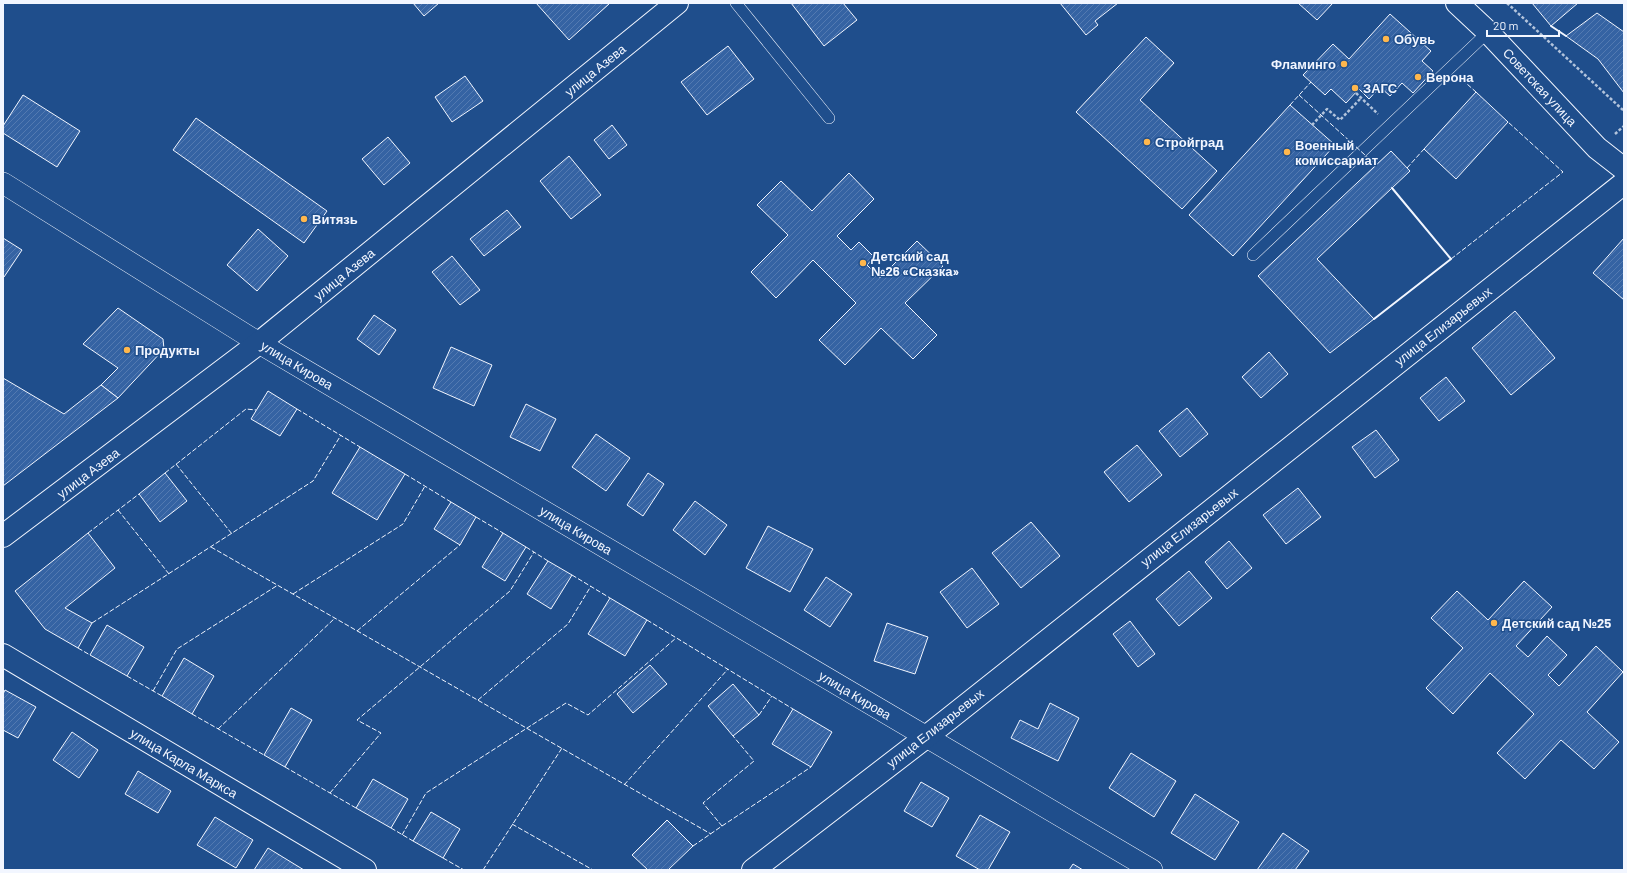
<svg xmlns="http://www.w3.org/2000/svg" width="1627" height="873" font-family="Barlow,sans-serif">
<defs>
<pattern id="building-hatch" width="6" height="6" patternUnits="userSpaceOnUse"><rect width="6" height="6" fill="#3563a3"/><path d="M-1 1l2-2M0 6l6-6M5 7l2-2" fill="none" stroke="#537ab1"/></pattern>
</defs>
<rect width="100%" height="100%" fill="#1f4e8c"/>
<!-- building -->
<g fill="url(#building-hatch)" stroke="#f2f6ff">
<polygon points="413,3 439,3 424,16"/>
<polygon points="536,3 609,3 609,4 569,40"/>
<polygon points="791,3 843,3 857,20 824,46"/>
<polygon points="1060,3 1118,3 1095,21 1098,25 1086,35"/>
<polygon points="1298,3 1333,3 1317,20"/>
<polygon points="1532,3 1578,3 1551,26"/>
<polygon points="1597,13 1624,32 1624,93 1598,59 1566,36"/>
<polygon points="1390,14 1431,51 1422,61 1433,71 1413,93 1402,83 1390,96 1380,87 1369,99 1359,89 1346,103 1331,89 1325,95 1303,75 1333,44 1349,59"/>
<polygon points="1146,37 1174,63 1140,100 1217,171 1182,209 1076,112"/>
<polygon points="728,46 754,79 707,115 681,82"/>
<polygon points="465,76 483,101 452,122 435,97"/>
<polygon points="1476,92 1508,122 1456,179 1424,149"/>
<polygon points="23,95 80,131 57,167 3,133 3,126"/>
<polygon points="1290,105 1335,145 1233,256 1189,215"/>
<polygon points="196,118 327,211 304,243 173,150"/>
<polygon points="612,125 627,145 609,159 594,140"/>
<polygon points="388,137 410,163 384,185 362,159"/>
<polygon points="1391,151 1410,171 1317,259 1374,319 1330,353 1258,276"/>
<polygon points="569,156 601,195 571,219 540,181"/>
<polygon points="849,173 874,199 837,236 851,250 859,242 874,257 867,265 880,278 917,241 943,266 905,303 937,335 913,359 881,328 845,365 819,340 856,303 813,260 776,298 751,272 788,235 757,205 781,181 812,211"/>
<polygon points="507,210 521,227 484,256 470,239"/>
<polygon points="258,229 288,256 257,291 227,265"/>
<polygon points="3,238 22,250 4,277 3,276"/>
<polygon points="1624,238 1624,300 1593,273"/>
<polygon points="452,256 480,290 460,305 432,272"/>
<polygon points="118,308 163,339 164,349 118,398 101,385 118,368 83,344"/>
<polygon points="1515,311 1555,358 1511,395 1472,348"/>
<polygon points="374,315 396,330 379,355 357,339"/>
<polygon points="451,347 492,365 474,406 433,388"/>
<polygon points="1269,352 1288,374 1261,398 1242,377"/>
<polygon points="1446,377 1465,401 1439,421 1420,398"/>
<polygon points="3,378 64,414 101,385 118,398 3,486"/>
<polygon points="268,391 297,409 280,436 251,419"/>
<polygon points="526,404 556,419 540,451 510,437"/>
<polygon points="1187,408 1208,434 1180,457 1159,431"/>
<polygon points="1376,430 1399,460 1375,478 1352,447"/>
<polygon points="596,434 630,458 606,491 572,467"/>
<polygon points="1137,445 1162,475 1129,502 1104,472"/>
<polygon points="360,447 405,474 377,520 332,493"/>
<polygon points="165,473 187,501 160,522 139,494"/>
<polygon points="648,473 664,484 643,516 627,505"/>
<polygon points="1298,488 1321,517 1286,544 1263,515"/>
<polygon points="695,501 727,525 705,555 673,530"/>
<polygon points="451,502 476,517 460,545 434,529"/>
<polygon points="1031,522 1060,556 1021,588 992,553"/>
<polygon points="768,526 813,549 790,592 746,568"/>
<polygon points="88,533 115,568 65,608 92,623 78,648 45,629 15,591"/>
<polygon points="503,533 526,547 505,581 482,567"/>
<polygon points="1229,541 1252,568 1227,589 1205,562"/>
<polygon points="548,561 572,575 551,609 527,594"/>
<polygon points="972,568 999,604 967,628 940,592"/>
<polygon points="1189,571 1212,598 1179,626 1156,599"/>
<polygon points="826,577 852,594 830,627 804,610"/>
<polygon points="1524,581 1552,607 1516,646 1528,657 1547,636 1567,655 1548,675 1559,686 1596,646 1623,672 1587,712 1619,742 1594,769 1561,740 1525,779 1497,753 1534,714 1490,673 1453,714 1426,688 1463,648 1431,618 1457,591 1488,620"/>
<polygon points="610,598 647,620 625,656 588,634"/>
<polygon points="1130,621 1155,654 1138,667 1113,634"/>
<polygon points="887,623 928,637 915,674 874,661"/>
<polygon points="107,625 144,647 127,676 90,655"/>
<polygon points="184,658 214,676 192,714 162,696"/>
<polygon points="650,665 667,684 633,713 617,694"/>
<polygon points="733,684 759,715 733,736 708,706"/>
<polygon points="5,690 36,707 18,738 3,730 3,694"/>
<polygon points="1050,703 1079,718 1058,761 1011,738 1020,720 1038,729"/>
<polygon points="291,708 312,720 285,767 264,755"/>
<polygon points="793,709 832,732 811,767 772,744"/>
<polygon points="72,732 98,750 79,778 53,760"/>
<polygon points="1131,753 1176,781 1154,817 1109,788"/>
<polygon points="138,771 171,791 158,813 125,794"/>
<polygon points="373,779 408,799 391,828 356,808"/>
<polygon points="921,782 949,798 932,827 904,811"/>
<polygon points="1195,794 1239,822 1215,860 1171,833"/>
<polygon points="431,812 460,829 443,858 413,841"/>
<polygon points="980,815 1010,832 988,870 980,870 956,856"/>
<polygon points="215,817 253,840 236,868 197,845"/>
<polygon points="667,820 693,846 668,870 648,870 632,855"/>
<polygon points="1283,833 1309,851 1295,870 1257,870"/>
<polygon points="268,848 304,870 254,870"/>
<polygon points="1073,864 1083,870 1069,870"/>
</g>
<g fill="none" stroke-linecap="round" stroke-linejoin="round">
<!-- lane casing -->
<g stroke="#f2f6ff" stroke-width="12">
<g id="lane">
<polyline points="736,3 829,118"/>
<polyline points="1253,255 1488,32"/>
</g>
</g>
<!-- street casing -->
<g stroke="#f2f6ff" stroke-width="22">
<polyline id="street" points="3,183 259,343 1152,870"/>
</g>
<!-- secondary casing -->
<g stroke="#f2f6ff" stroke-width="24">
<g id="secondary">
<polyline points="3,536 259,343 677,3"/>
<polyline points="3,655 365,870"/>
<polyline points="753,870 926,737 1624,183"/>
</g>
</g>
<!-- primary casing -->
<g stroke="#f2f6ff" stroke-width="24">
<polyline id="primary" points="1457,3 1488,32 1597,148 1624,169"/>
</g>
<!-- path -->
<g stroke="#b3c4dc" stroke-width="2.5" stroke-dasharray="3 2" stroke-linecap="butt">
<polyline points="1507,3 1624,111"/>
<polyline points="1356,93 1378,114"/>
<polyline points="1312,125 1327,109 1340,120 1361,98"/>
<polyline points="1615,134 1624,126"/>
</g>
<!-- lane -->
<use href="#lane" stroke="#1f4e8c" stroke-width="11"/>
<!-- street -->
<use href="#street" stroke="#1f4e8c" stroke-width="21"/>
<!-- secondary -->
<use href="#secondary" stroke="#1f4e8c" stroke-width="22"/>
<!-- primary -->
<use href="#primary" stroke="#1f4e8c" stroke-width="22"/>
<!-- fence -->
<g stroke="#f2f6ff" stroke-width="1" stroke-dasharray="5 2" stroke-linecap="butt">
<polyline points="1457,75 1476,92"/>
<polyline points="1299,95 1376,165"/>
<polyline points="1290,105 1311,82"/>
<polyline points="1407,168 1424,149"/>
<polyline points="1451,259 1563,172 1508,122"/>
<polyline points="297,409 360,447"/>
<polyline points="176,464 232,534"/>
<polyline points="165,473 246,409 256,410"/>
<polyline points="405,474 451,502"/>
<polyline points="118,510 169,574"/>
<polyline points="476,517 503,533"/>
<polyline points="88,533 139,494"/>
<polyline points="211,547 711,834"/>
<polyline points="526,547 548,561"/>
<polyline points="572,575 610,598"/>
<polyline points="293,594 403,524 425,486"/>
<polyline points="647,620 793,709"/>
<polyline points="92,623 313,481 341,435"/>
<polyline points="357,631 460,545"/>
<polyline points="78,648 90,655"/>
<polyline points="127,676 162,696"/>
<polyline points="153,691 177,649 278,585"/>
<polyline points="478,700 568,624 591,586"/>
<polyline points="192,714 264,755"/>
<polyline points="759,715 772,696"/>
<polyline points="218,729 335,618"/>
<polyline points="285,767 356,808"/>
<polyline points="624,785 728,669"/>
<polyline points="330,793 381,733 357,720 510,591 534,552"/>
<polyline points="512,824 593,870"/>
<polyline points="722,826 811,767"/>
<polyline points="391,828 413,841"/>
<polyline points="402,835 426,793 566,703 588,715 676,638"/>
<polyline points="693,846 722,826 703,803 754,761 733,736"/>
<polyline points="443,858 464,870"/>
<polyline points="483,870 562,748"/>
</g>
<!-- wall -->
<g stroke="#f2f6ff" stroke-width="2">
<polyline points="1551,26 1566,36"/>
<polyline points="1374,319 1451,259 1392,188"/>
</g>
</g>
<!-- markers -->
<g fill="#ffb74d" stroke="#1f4e8c" stroke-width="1.5">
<circle cx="1386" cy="39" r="4"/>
<circle cx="1344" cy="64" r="4"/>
<circle cx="1418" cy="77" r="4"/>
<circle cx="1355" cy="88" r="4"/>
<circle cx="1147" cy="142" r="4"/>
<circle cx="1287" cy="152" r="4"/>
<circle cx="304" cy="219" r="4"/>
<circle cx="863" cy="263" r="4"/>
<circle cx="127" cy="350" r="4"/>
<circle cx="1494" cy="623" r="4"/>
</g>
<g text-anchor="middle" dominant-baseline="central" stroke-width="3" stroke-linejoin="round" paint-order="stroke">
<!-- poi labels -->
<g font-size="13" font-weight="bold" fill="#f2f6ff" stroke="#1f4e8c" text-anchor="start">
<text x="1394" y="39">Обувь</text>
<text x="1336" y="64" text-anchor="end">Фламинго</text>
<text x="1426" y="77">Верона</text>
<text x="1363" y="88">ЗАГС</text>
<text x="1155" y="142">Стройград</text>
<text x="1295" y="145">Военный<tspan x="1295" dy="15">комиссариат</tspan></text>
<text x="312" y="219">Витязь</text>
<text x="871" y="256">Детский сад<tspan x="871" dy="15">№26 «Сказка»</tspan></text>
<text x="135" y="350">Продукты</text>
<text x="1502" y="623">Детский сад №25</text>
</g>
<!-- street labels -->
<g font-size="13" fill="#f2f6ff" stroke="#1f4e8c">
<text transform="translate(595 70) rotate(-39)">улица Азева</text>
<text transform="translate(1540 87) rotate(47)">Советская улица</text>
<text transform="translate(344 274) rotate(-39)">улица Азева</text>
<text transform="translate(1443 326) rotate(-38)">улица Елизарьевых</text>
<text transform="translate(297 365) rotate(31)">улица Кирова</text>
<text transform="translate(88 473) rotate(-37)">улица Азева</text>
<text transform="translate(1189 527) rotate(-38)">улица Елизарьевых</text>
<text transform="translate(576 530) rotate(31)">улица Кирова</text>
<text transform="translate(855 695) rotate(31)">улица Кирова</text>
<text transform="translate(935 728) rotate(-38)">улица Елизарьевых</text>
<text transform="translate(184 763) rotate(31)">улица Карла Маркса</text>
</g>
</g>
<!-- border -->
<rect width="1627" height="873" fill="none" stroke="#f2f6ff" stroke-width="8"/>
<!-- scale -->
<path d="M1487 30v6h72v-6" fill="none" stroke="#f2f6ff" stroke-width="2"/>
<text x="1493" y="30" font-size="12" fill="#f2f6ff" stroke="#1f4e8c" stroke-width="3" paint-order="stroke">20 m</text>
</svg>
